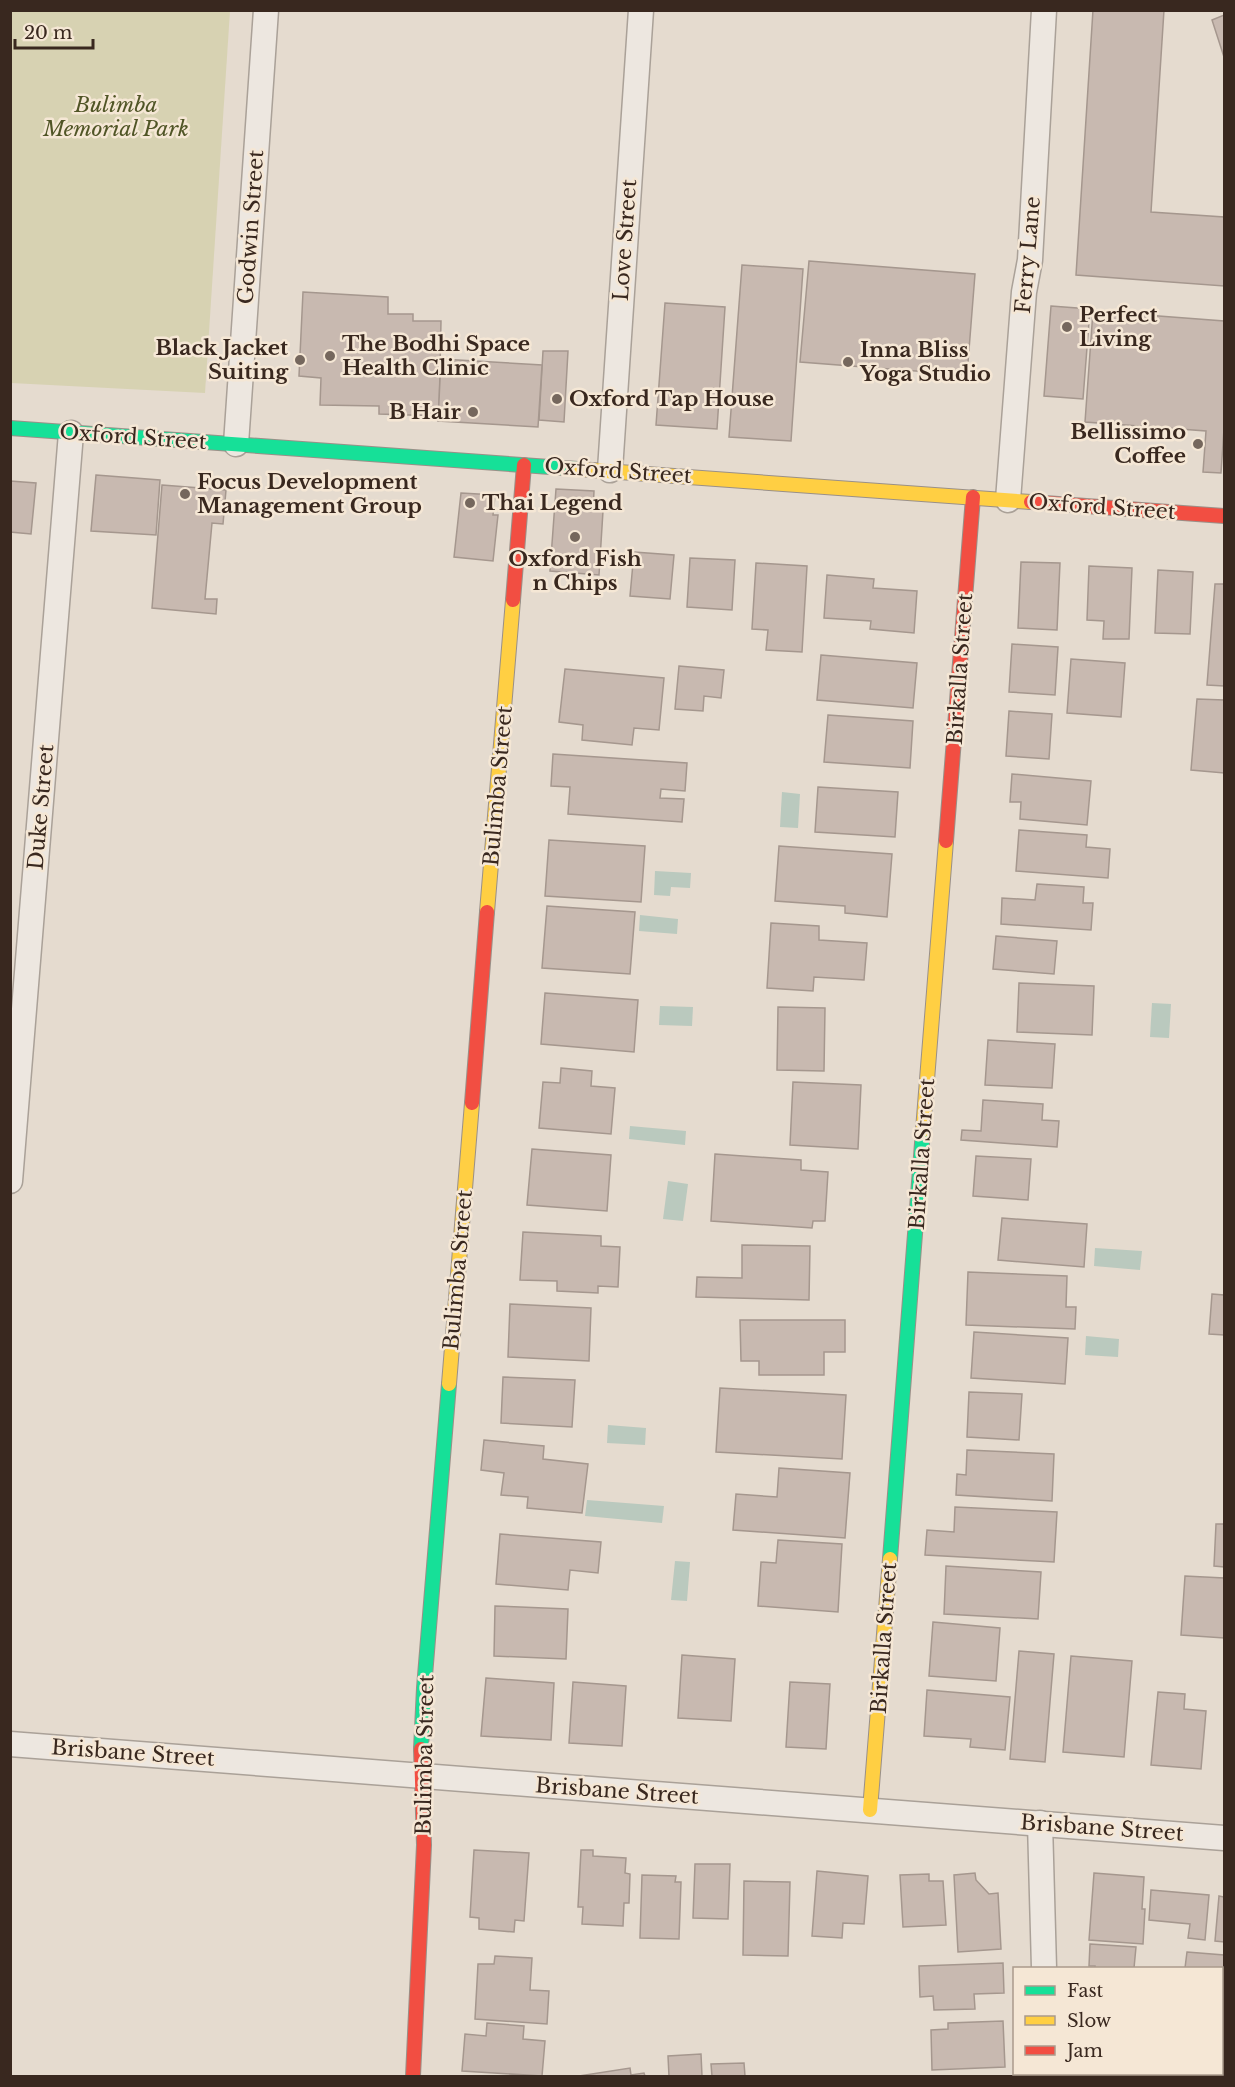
<svg xmlns="http://www.w3.org/2000/svg" width="1235" height="2087" font-family="'Libre Baskerville',serif">
<rect width="100%" height="100%" fill="#e5dbcf"/>
<!-- green -->
<polygon fill="#d7d2b2" points="11,10 230,11 205,393 11,383"/>
<!-- water -->
<g fill="#bac9be">
<polygon points="782,792 800,794 798,828 780,827"/>
<polygon points="655,871 691,873 690,888 671,887 670,896 654,895"/>
<polygon points="640,915 678,919 677,934 639,931"/>
<polygon points="1152,1003 1171,1004 1169,1038 1150,1037"/>
<polygon points="660,1006 693,1007 692,1026 659,1025"/>
<polygon points="630,1126 686,1131 685,1145 629,1139"/>
<polygon points="668,1181 688,1184 683,1221 663,1219"/>
<polygon points="1095,1248 1142,1251 1140,1270 1094,1266"/>
<polygon points="1086,1336 1119,1339 1118,1357 1085,1355"/>
<polygon points="608,1425 646,1428 645,1445 607,1443"/>
<polygon points="587,1500 664,1506 662,1523 585,1516"/>
<polygon points="675,1561 690,1562 687,1601 671,1600"/>
</g>
<!-- building -->
<g fill="#c8b9b0" stroke="#a5978e" stroke-width="1.5">
<polygon points="1093,10 1164,10 1151,212 1224,217 1224,286 1076,275"/>
<polygon points="1224,15 1224,57 1212,20"/>
<polygon points="809,261 975,274 967,375 800,362"/>
<polygon points="742,265 803,269 791,441 729,437"/>
<polygon points="303,292 388,297 388,314 413,314 413,321 441,321 439,416 379,414 379,406 320,405 321,378 299,376"/>
<polygon points="665,303 725,307 717,429 656,425"/>
<polygon points="1051,306 1090,309 1083,399 1044,396"/>
<polygon points="1093,311 1224,321 1224,429 1221,473 1203,472 1206,431 1085,422"/>
<polygon points="543,351 568,351 564,422 539,420"/>
<polygon points="441,359 542,365 538,427 438,421"/>
<polygon points="96,475 160,480 156,535 91,531"/>
<polygon points="10,481 36,483 31,534 10,532"/>
<polygon points="162,485 226,490 223,524 212,523 205,599 217,599 216,614 152,608"/>
<polygon points="556,489 594,491 593,511 603,511 599,575 550,571"/>
<polygon points="461,493 495,495 493,515 498,515 493,561 454,557"/>
<polygon points="634,552 674,555 670,599 630,596"/>
<polygon points="690,558 735,560 732,610 687,607"/>
<polygon points="1021,562 1060,563 1057,630 1018,628"/>
<polygon points="756,563 807,566 802,652 766,650 768,630 752,629"/>
<polygon points="1089,566 1132,568 1129,639 1103,639 1104,621 1087,620"/>
<polygon points="1158,570 1193,572 1190,634 1155,633"/>
<polygon points="827,575 874,579 873,588 917,591 914,633 870,629 871,621 824,618"/>
<polygon points="1215,584 1224,584 1224,686 1207,685"/>
<polygon points="1012,644 1058,647 1055,695 1009,692"/>
<polygon points="821,655 917,663 913,708 817,700"/>
<polygon points="1071,659 1125,663 1121,717 1067,713"/>
<polygon points="679,666 724,670 721,698 704,696 703,711 675,709"/>
<polygon points="565,669 664,678 659,730 634,728 632,745 582,740 583,725 559,722"/>
<polygon points="1197,699 1224,700 1224,773 1191,770"/>
<polygon points="1009,711 1052,714 1049,759 1006,756"/>
<polygon points="828,715 913,721 910,768 824,762"/>
<polygon points="553,754 687,763 685,791 661,789 660,798 684,799 682,822 568,814 570,787 551,786"/>
<polygon points="1012,774 1091,781 1087,825 1020,819 1021,802 1010,802"/>
<polygon points="818,787 898,792 895,837 815,832"/>
<polygon points="1019,830 1087,835 1086,847 1110,849 1108,878 1016,871"/>
<polygon points="549,840 645,846 641,902 545,896"/>
<polygon points="779,846 892,854 887,917 845,913 845,906 775,901"/>
<polygon points="1037,884 1084,887 1083,903 1093,903 1091,930 1001,924 1002,898 1035,900"/>
<polygon points="547,906 635,912 630,974 542,968"/>
<polygon points="771,923 819,926 819,940 867,943 864,980 814,977 813,991 767,988"/>
<polygon points="996,936 1057,941 1054,974 993,969"/>
<polygon points="1019,983 1094,986 1092,1035 1017,1032"/>
<polygon points="545,993 638,1000 634,1052 541,1044"/>
<polygon points="778,1007 825,1008 824,1071 777,1070"/>
<polygon points="988,1040 1055,1044 1052,1088 985,1085"/>
<polygon points="561,1068 592,1071 591,1086 615,1088 611,1134 539,1128 543,1082 560,1083"/>
<polygon points="793,1082 861,1085 858,1149 790,1145"/>
<polygon points="983,1100 1043,1104 1042,1120 1059,1121 1057,1147 961,1140 962,1130 981,1131"/>
<polygon points="532,1149 611,1155 607,1211 527,1205"/>
<polygon points="715,1154 801,1160 801,1170 828,1172 825,1221 813,1221 812,1228 711,1221"/>
<polygon points="976,1156 1031,1159 1028,1200 973,1196"/>
<polygon points="1002,1218 1087,1224 1084,1267 998,1260"/>
<polygon points="523,1232 601,1236 601,1246 620,1247 618,1287 598,1286 598,1293 557,1291 557,1281 520,1280"/>
<polygon points="742,1245 810,1246 809,1300 696,1297 697,1277 742,1278"/>
<polygon points="968,1272 1067,1276 1066,1307 1076,1307 1075,1329 966,1325"/>
<polygon points="1212,1294 1224,1295 1224,1335 1209,1334"/>
<polygon points="510,1304 591,1308 589,1361 508,1357"/>
<polygon points="740,1320 845,1320 845,1352 824,1352 824,1375 759,1375 759,1361 741,1361"/>
<polygon points="974,1332 1068,1338 1065,1384 971,1378"/>
<polygon points="503,1377 575,1380 572,1427 501,1423"/>
<polygon points="720,1388 846,1395 842,1459 716,1452"/>
<polygon points="969,1392 1022,1394 1019,1440 967,1437"/>
<polygon points="484,1440 544,1446 543,1459 588,1464 582,1513 527,1508 528,1497 501,1495 504,1473 481,1470"/>
<polygon points="967,1450 1054,1454 1052,1501 956,1495 957,1474 966,1475"/>
<polygon points="779,1468 850,1473 845,1538 733,1530 736,1494 777,1497"/>
<polygon points="955,1507 1057,1512 1054,1562 925,1555 927,1530 954,1532"/>
<polygon points="1216,1524 1224,1524 1224,1567 1214,1566"/>
<polygon points="500,1534 601,1542 598,1573 570,1570 568,1590 496,1584"/>
<polygon points="778,1540 842,1544 838,1612 758,1606 761,1562 776,1563"/>
<polygon points="946,1566 1041,1572 1038,1619 944,1614"/>
<polygon points="1185,1576 1224,1578 1224,1638 1181,1635"/>
<polygon points="495,1606 568,1609 566,1659 494,1656"/>
<polygon points="933,1622 1000,1628 996,1681 929,1676"/>
<polygon points="1019,1651 1054,1654 1045,1762 1010,1759"/>
<polygon points="682,1655 735,1659 731,1721 678,1718"/>
<polygon points="1071,1656 1132,1661 1124,1757 1063,1752"/>
<polygon points="486,1678 554,1683 551,1740 481,1736"/>
<polygon points="573,1682 626,1686 622,1746 569,1743"/>
<polygon points="790,1682 830,1684 826,1749 786,1747"/>
<polygon points="927,1690 1010,1697 1005,1750 970,1747 971,1739 924,1736"/>
<polygon points="1158,1692 1185,1694 1184,1709 1206,1711 1201,1769 1151,1765"/>
<polygon points="474,1850 529,1853 524,1921 515,1920 514,1932 479,1929 479,1918 470,1917"/>
<polygon points="581,1850 593,1850 593,1856 626,1858 625,1873 630,1874 629,1903 624,1903 623,1926 582,1924 583,1907 578,1907"/>
<polygon points="695,1864 730,1864 728,1919 693,1918"/>
<polygon points="817,1871 868,1876 864,1924 843,1923 842,1938 812,1936"/>
<polygon points="975,1873 976,1880 989,1894 998,1893 1001,1949 958,1952 954,1875"/>
<polygon points="1094,1873 1144,1877 1142,1909 1145,1909 1143,1944 1089,1940"/>
<polygon points="929,1874 929,1881 943,1881 946,1925 903,1927 900,1875"/>
<polygon points="642,1875 676,1876 675,1882 681,1882 679,1939 640,1938"/>
<polygon points="744,1881 790,1882 788,1956 743,1955"/>
<polygon points="1151,1890 1209,1895 1205,1940 1188,1938 1190,1924 1149,1920"/>
<polygon points="1219,1896 1224,1897 1224,1942 1215,1941"/>
<polygon points="1090,1944 1136,1947 1134,1968 1095,1968 1095,1966 1089,1966"/>
<polygon points="1187,1952 1224,1955 1224,1985 1222,1984 1222,1968 1185,1968"/>
<polygon points="495,1956 532,1958 530,1990 549,1991 547,2024 475,2019 478,1964 494,1964"/>
<polygon points="1003,1963 1004,1993 974,1994 975,2009 934,2010 933,1996 920,1997 919,1966"/>
<polygon points="1003,2021 1005,2067 932,2070 931,2030 948,2029 948,2023"/>
<polygon points="487,2023 524,2026 523,2039 545,2041 542,2076 462,2071 465,2034 486,2036"/>
<polygon points="701,2054 702,2076 669,2076 668,2056"/>
<polygon points="744,2063 745,2076 712,2076 711,2064"/>
<polygon points="630,2068 631,2075 644,2073 645,2076 579,2076"/>
<polygon points="1112,2074 1148,2074 1147,2076 1112,2076"/>
</g>
<g fill="none" stroke-linecap="round" stroke-linejoin="round">
<!-- street casing -->
<g stroke="#aaa198" stroke-width="27">
<g id="street">
<polyline points="236,444 266,10"/>
<polyline points="610,470 641,10"/>
<polyline points="1008,500 1024,292 1030,260 1044,10"/>
<polyline points="10,1181 71,433"/>
<polyline points="10,1744 1224,1838"/>
<polyline points="1040,1823 1044,1968"/>
<polyline points="1046,2074 1046,2076"/>
</g>
</g>
<!-- fast casing -->
<g stroke="#9a9088" stroke-width="16">
<g id="fast">
<polyline points="10,428 578,469"/>
<polyline points="890,1559 923,1130"/>
<polyline points="421,1749 424,1688 449,1384"/>
</g>
</g>
<!-- slow casing -->
<g stroke="#9a9088" stroke-width="16">
<g id="slow">
<polyline points="578,469 1031,502"/>
<polyline points="487,912 513,600"/>
<polyline points="923,1130 946,841"/>
<polyline points="449,1384 472,1103"/>
<polyline points="870,1810 890,1559"/>
</g>
</g>
<!-- jam casing -->
<g stroke="#9a9088" stroke-width="16">
<g id="jam">
<polyline points="1031,502 1224,516"/>
<polyline points="513,600 524,465"/>
<polyline points="946,841 973,497"/>
<polyline points="472,1103 487,912"/>
<polyline points="413,2076 424,1845 421,1749"/>
</g>
</g>
<!-- street -->
<use href="#street" stroke="#ede7e0" stroke-width="24"/>
<!-- fast -->
<use href="#fast" stroke="#16e098" stroke-width="14"/>
<!-- slow -->
<use href="#slow" stroke="#ffcf43" stroke-width="14"/>
<!-- jam -->
<use href="#jam" stroke="#f24e42" stroke-width="14"/>
</g>
<!-- markers -->
<g fill="#75675d" stroke="#f5e7d5" stroke-width="2">
<circle cx="1067" cy="327" r="6"/>
<circle cx="330" cy="356" r="6"/>
<circle cx="300" cy="360" r="6"/>
<circle cx="848" cy="362" r="6"/>
<circle cx="557" cy="399" r="6"/>
<circle cx="473" cy="412" r="6"/>
<circle cx="1198" cy="444" r="6"/>
<circle cx="185" cy="494" r="6"/>
<circle cx="470" cy="503" r="6"/>
<circle cx="575" cy="537" r="6"/>
</g>
<g text-anchor="middle" dominant-baseline="central" stroke-width="5" stroke-linejoin="round" paint-order="stroke">
<!-- park labels -->
<g font-size="21" font-style="italic" fill="#505526" stroke="#f5e7d5">
<text x="116" y="105">Bulimba<tspan x="116" dy="24">Memorial Park</tspan></text>
</g>
<!-- street labels -->
<g font-size="21" fill="#39281f" stroke="#f5e7d5">
<text transform="translate(251 227) rotate(-86)">Godwin Street</text>
<text transform="translate(625 240) rotate(-86)">Love Street</text>
<text transform="translate(1028 255) rotate(-85)">Ferry Lane</text>
<text transform="translate(133 437) rotate(4)">Oxford Street</text>
<text transform="translate(618 471) rotate(4)">Oxford Street</text>
<text transform="translate(1102 507) rotate(4)">Oxford Street</text>
<text transform="translate(960 669) rotate(-86)">Birkalla Street</text>
<text transform="translate(498 786) rotate(-85)">Bulimba Street</text>
<text transform="translate(41 807) rotate(-85)">Duke Street</text>
<text transform="translate(922 1154) rotate(-86)">Birkalla Street</text>
<text transform="translate(458 1270) rotate(-85)">Bulimba Street</text>
<text transform="translate(884 1638) rotate(-86)">Birkalla Street</text>
<text transform="translate(133 1753) rotate(4)">Brisbane Street</text>
<text transform="translate(425 1755) rotate(-89)">Bulimba Street</text>
<text transform="translate(617 1791) rotate(4)">Brisbane Street</text>
<text transform="translate(1102 1828) rotate(4)">Brisbane Street</text>
</g>
<!-- poi labels -->
<g font-size="21" font-weight="bold" fill="#39281f" stroke="#f5e7d5" text-anchor="start">
<text x="1079" y="315">Perfect<tspan x="1079" dy="24">Living</tspan></text>
<text x="342" y="344">The Bodhi Space<tspan x="342" dy="24">Health Clinic</tspan></text>
<text x="288" y="348" text-anchor="end">Black Jacket<tspan x="288" dy="24">Suiting</tspan></text>
<text x="860" y="350">Inna Bliss<tspan x="860" dy="24">Yoga Studio</tspan></text>
<text x="569" y="399">Oxford Tap House</text>
<text x="461" y="412" text-anchor="end">B Hair</text>
<text x="1186" y="432" text-anchor="end">Bellissimo<tspan x="1186" dy="24">Coffee</tspan></text>
<text x="197" y="482">Focus Development<tspan x="197" dy="24">Management Group</tspan></text>
<text x="482" y="503">Thai Legend</text>
<text x="575" y="559" text-anchor="middle">Oxford Fish<tspan x="575" dy="24">n Chips</tspan></text>
</g>
</g>
<!-- border -->
<rect width="1235" height="2087" fill="none" stroke="#39281f" stroke-width="24"/>
<!-- legend -->
<rect x="1013" y="1967" width="210" height="108" fill="#f5e7d5" stroke="#aa9b8c" stroke-width="1.5"/>
<rect x="1025" y="1986" width="30" height="9" fill="#16e098" stroke="#aa9b8c" stroke-width="1.5"/>
<text x="1067" y="1997" font-size="18" fill="#39281f">Fast</text>
<rect x="1025" y="2016" width="30" height="9" fill="#ffcf43" stroke="#aa9b8c" stroke-width="1.5"/>
<text x="1067" y="2027" font-size="18" fill="#39281f">Slow</text>
<rect x="1025" y="2046" width="30" height="9" fill="#f24e42" stroke="#aa9b8c" stroke-width="1.5"/>
<text x="1067" y="2057" font-size="18" fill="#39281f">Jam</text>
<!-- scale -->
<path d="M15 39v9h78v-9" fill="none" stroke="#39281f" stroke-width="3"/>
<text x="24" y="39" font-size="18" fill="#39281f" stroke="#f5e7d5" stroke-width="4.5" paint-order="stroke">20 m</text>
</svg>
